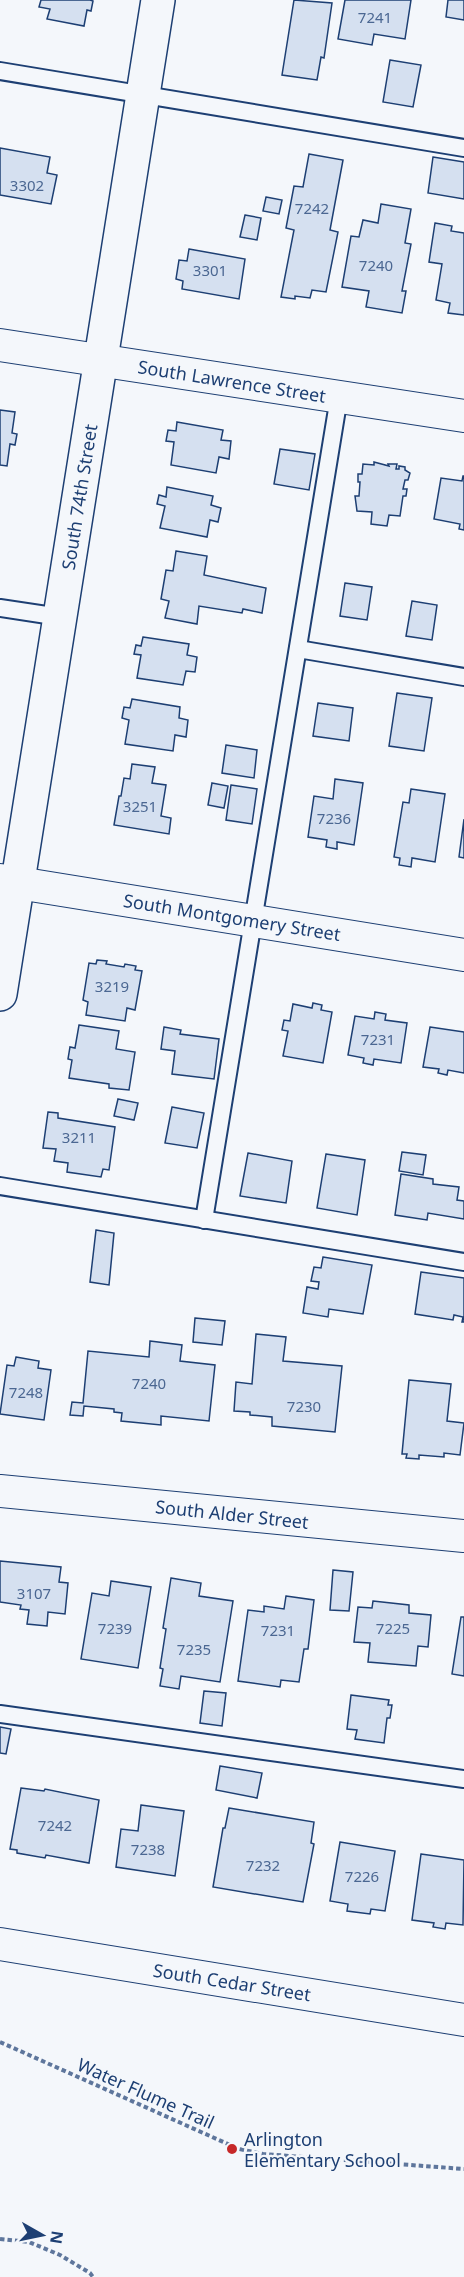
<svg xmlns="http://www.w3.org/2000/svg" width="464" height="2277" font-family="'Noto Sans',sans-serif">
<rect width="100%" height="100%" fill="#f4f7fb"/>
<!-- building -->
<g fill="#d5e0f0" stroke="#1d3f73" stroke-width="1.5">
<polygon points="41,0 90,0 93,1 91,11 87,10 84,26 47,19 50,9 39,7"/>
<polygon points="294,0 332,3 324,58 321,57 317,80 282,75"/>
<polygon points="345,0 411,0 405,39 374,34 372,45 338,39"/>
<polygon points="448,0 464,0 464,20 446,17"/>
<polygon points="390,60 421,65 413,107 383,102"/>
<polygon points="0,148 50,157 47,173 57,175 51,204 0,195"/>
<polygon points="309,154 343,160 330,230 338,232 326,292 312,290 310,298 295,296 295,299 281,297 294,230 286,228 294,186 303,187"/>
<polygon points="433,157 464,162 464,199 428,193"/>
<polygon points="266,197 282,200 279,214 263,211"/>
<polygon points="381,204 411,209 405,243 411,244 402,291 406,291 402,313 366,307 369,291 342,287 351,236 359,237 363,220 378,223"/>
<polygon points="245,215 261,218 257,240 240,237"/>
<polygon points="435,223 452,226 451,231 464,233 464,315 448,313 450,303 436,300 442,264 429,262"/>
<polygon points="189,249 245,259 239,299 182,289 183,281 176,279 179,260 187,261"/>
<polygon points="0,410 15,412 12,433 17,434 15,445 10,444 7,466 0,465"/>
<polygon points="177,422 223,430 221,440 231,441 229,459 219,457 216,473 171,465 174,442 166,441 168,430 176,431"/>
<polygon points="280,449 315,454 309,490 274,484"/>
<polygon points="374,462 389,466 388,464 397,464 396,469 399,469 399,466 405,467 405,470 410,473 408,480 405,480 403,489 407,489 406,496 403,496 400,516 389,515 387,526 371,524 372,512 357,511 355,496 359,496 360,482 358,482 358,474 362,474 363,464 374,465"/>
<polygon points="463,476 464,476 464,530 459,529 460,524 434,519 441,478 462,481"/>
<polygon points="167,487 213,496 211,505 221,508 218,522 210,520 207,537 160,528 165,506 157,504 159,495 166,497"/>
<polygon points="176,551 207,556 204,575 266,588 262,613 243,609 242,613 199,606 197,624 165,618 169,601 161,599 166,570 173,571"/>
<polygon points="345,583 372,587 367,620 340,616"/>
<polygon points="412,601 437,605 432,640 406,636"/>
<polygon points="143,637 189,644 187,655 197,657 195,672 186,671 183,685 137,678 141,655 134,654 136,645 141,646"/>
<polygon points="397,693 432,698 424,751 389,746"/>
<polygon points="132,699 180,707 179,718 188,720 186,737 175,735 173,751 125,744 129,720 122,718 124,707 130,708"/>
<polygon points="318,703 353,708 349,741 313,736"/>
<polygon points="226,745 257,750 254,778 222,773"/>
<polygon points="132,764 155,767 152,783 166,785 161,816 171,818 169,834 114,825 119,796 121,796 124,778 130,779"/>
<polygon points="335,779 363,783 354,845 337,842 337,849 326,847 327,840 308,837 314,796 333,799"/>
<polygon points="212,783 228,786 224,808 208,805"/>
<polygon points="231,785 257,789 252,824 226,820"/>
<polygon points="411,789 445,794 435,862 412,858 411,867 399,865 400,858 394,857 403,802 409,803"/>
<polygon points="464,819 464,858 459,857"/>
<polygon points="97,960 107,961 106,964 124,967 125,964 136,966 135,970 142,971 135,1010 127,1008 125,1021 86,1015 88,1002 83,1000 89,963 96,964"/>
<polygon points="313,1003 322,1005 321,1010 332,1012 323,1063 283,1056 288,1031 282,1030 284,1020 290,1021 293,1004 312,1008"/>
<polygon points="375,1012 386,1014 385,1020 407,1023 401,1063 374,1059 373,1065 363,1063 364,1058 348,1055 355,1016 374,1019"/>
<polygon points="79,1025 119,1031 116,1049 135,1052 129,1090 109,1088 109,1084 69,1078 72,1060 68,1059 70,1047 75,1048"/>
<polygon points="164,1027 181,1030 180,1034 219,1039 214,1079 172,1074 175,1051 161,1049"/>
<polygon points="430,1027 464,1032 464,1073 448,1070 447,1075 438,1073 439,1069 423,1067"/>
<polygon points="118,1099 138,1103 134,1120 114,1116"/>
<polygon points="172,1107 204,1113 197,1148 165,1143"/>
<polygon points="48,1112 58,1113 58,1118 115,1127 109,1170 103,1169 101,1177 67,1172 68,1163 54,1161 56,1149 43,1148"/>
<polygon points="402,1152 426,1155 423,1175 399,1171"/>
<polygon points="248,1153 292,1161 286,1203 240,1196"/>
<polygon points="326,1154 365,1160 357,1215 317,1208"/>
<polygon points="401,1174 433,1179 433,1184 459,1187 457,1200 464,1201 464,1219 428,1213 427,1220 395,1215"/>
<polygon points="96,1230 114,1233 109,1285 90,1282"/>
<polygon points="323,1257 372,1265 363,1314 329,1309 328,1317 303,1313 307,1287 318,1289 319,1282 311,1281 314,1267 321,1268"/>
<polygon points="421,1272 464,1278 464,1322 462,1322 463,1317 454,1315 453,1320 415,1314"/>
<polygon points="195,1318 225,1321 222,1345 193,1342"/>
<polygon points="256,1334 286,1337 283,1361 342,1366 335,1432 272,1426 272,1417 250,1415 250,1412 234,1411 236,1382 252,1384"/>
<polygon points="150,1341 182,1345 180,1361 215,1365 209,1421 161,1416 161,1425 121,1421 122,1413 114,1412 114,1409 84,1406 83,1416 70,1415 72,1402 83,1403 88,1351 149,1357"/>
<polygon points="16,1357 39,1361 38,1368 51,1370 44,1420 0,1414 7,1365 14,1366"/>
<polygon points="409,1380 451,1384 447,1421 464,1423 460,1455 444,1453 444,1457 419,1455 419,1459 406,1458 407,1454 402,1454"/>
<polygon points="0,1561 61,1567 59,1582 68,1583 65,1614 48,1612 47,1626 27,1624 29,1610 20,1609 21,1605 0,1602"/>
<polygon points="333,1570 353,1572 349,1611 330,1610"/>
<polygon points="171,1578 201,1583 199,1596 233,1601 220,1682 181,1676 179,1689 160,1686 163,1669 160,1668 166,1629 163,1628"/>
<polygon points="111,1581 151,1587 138,1668 81,1659 92,1593 109,1596"/>
<polygon points="286,1596 314,1600 308,1649 304,1649 299,1682 281,1680 280,1687 238,1681 248,1610 264,1612 264,1606 284,1609"/>
<polygon points="373,1601 409,1605 409,1613 431,1615 428,1647 418,1646 416,1666 368,1662 370,1643 354,1642 358,1607 372,1608"/>
<polygon points="461,1617 464,1617 464,1676 452,1674"/>
<polygon points="204,1691 226,1693 222,1726 200,1723"/>
<polygon points="351,1695 389,1700 388,1705 392,1705 390,1718 387,1718 384,1743 355,1739 357,1730 347,1729"/>
<polygon points="0,1727 11,1729 6,1754 0,1753"/>
<polygon points="220,1766 262,1773 257,1798 216,1790"/>
<polygon points="21,1788 44,1791 45,1789 99,1800 89,1863 46,1855 45,1858 17,1853 17,1850 10,1849"/>
<polygon points="141,1805 184,1811 175,1876 116,1867 121,1829 138,1831"/>
<polygon points="229,1808 314,1822 311,1843 314,1844 303,1902 213,1887 223,1828 225,1828"/>
<polygon points="340,1842 395,1851 385,1911 371,1909 370,1914 347,1911 348,1904 330,1901"/>
<polygon points="421,1854 464,1860 463,1925 446,1923 445,1929 433,1927 434,1923 412,1920"/>
</g>
<g fill="none" stroke-linecap="round" stroke-linejoin="round">
<!-- lane casing -->
<g stroke="#1d3f73" stroke-width="20">
<g id="lane">
<polyline points="0,71 464,148"/>
<polyline points="0,608 60,617"/>
<polyline points="298,649 464,677"/>
<polyline points="0,1186 464,1262"/>
<polyline points="204,1220 339,397"/>
<polyline points="0,1714 464,1779"/>
</g>
</g>
<!-- street casing -->
<g stroke="#1d3f73" stroke-width="34">
<g id="street">
<polyline points="0,345 464,416"/>
<polyline points="0,880 464,955"/>
<polyline points="0,1491 464,1536"/>
<polyline points="0,1944 464,2020"/>
</g>
</g>
<!-- primary casing -->
<g stroke="#1d3f73" stroke-width="36">
<polyline id="primary" points="0,994 158,0"/>
</g>
<!-- path -->
<g stroke="#5e769c" stroke-width="4" stroke-dasharray="4.5 3" stroke-linecap="butt">
<polyline points="0,2042 239,2149 263,2154 464,2169"/>
<polyline points="0,2239 29,2242 60,2255 90,2273 93,2277"/>
</g>
<!-- lane -->
<use href="#lane" stroke="#f4f7fb" stroke-width="16"/>
<!-- street -->
<use href="#street" stroke="#f4f7fb" stroke-width="32"/>
<!-- primary -->
<use href="#primary" stroke="#f4f7fb" stroke-width="33"/>
</g>
<!-- markers -->
<circle fill="#c62828" stroke="#f4f7fb" stroke-width="2" cx="232" cy="2149" r="6"/>
<g text-anchor="middle" dominant-baseline="central" stroke-width="4.5" stroke-linejoin="round" paint-order="stroke">
<!-- number labels -->
<g font-size="15" fill="#4b6792">
<text x="375" y="17">7241</text>
<text x="27" y="185">3302</text>
<text x="312" y="208">7242</text>
<text x="376" y="265">7240</text>
<text x="210" y="270">3301</text>
<text x="140" y="806">3251</text>
<text x="334" y="818">7236</text>
<text x="112" y="986">3219</text>
<text x="378" y="1039">7231</text>
<text x="79" y="1137">3211</text>
<text x="149" y="1383">7240</text>
<text x="26" y="1392">7248</text>
<text x="304" y="1406">7230</text>
<text x="34" y="1593">3107</text>
<text x="115" y="1628">7239</text>
<text x="393" y="1628">7225</text>
<text x="278" y="1630">7231</text>
<text x="194" y="1649">7235</text>
<text x="55" y="1825">7242</text>
<text x="148" y="1849">7238</text>
<text x="263" y="1865">7232</text>
<text x="362" y="1876">7226</text>
</g>
<!-- street labels -->
<g font-size="18" fill="#1d3f73" stroke="#f4f7fb">
<text transform="translate(232 381) rotate(9)">South Lawrence Street</text>
<text transform="translate(79 497) rotate(-81)">South 74th Street</text>
<text transform="translate(232 917) rotate(9)">South Montgomery Street</text>
<text transform="translate(232 1514) rotate(6)">South Alder Street</text>
<text transform="translate(232 1982) rotate(9)">South Cedar Street</text>
<text transform="translate(146 2093) rotate(24)">Water Flume Trail</text>
</g>
<!-- poi labels -->
<g font-size="18" fill="#1d3f73" stroke="#f4f7fb" text-anchor="start">
<text x="244" y="2139">Arlington<tspan x="244" dy="21">Elementary School</tspan></text>
</g>
</g>
<!-- north arrow -->
<g transform="translate(42 2235) rotate(99)" stroke="#f4f7fb" stroke-width="4.5" paint-order="stroke">
<path d="M0-4.5L10 22L0 15L-10 22Z" fill="#1d3f73"/>
<text y="-9" font-size="16" font-weight="bold" text-anchor="middle" fill="#1d3f73">N</text>
</g>
</svg>
